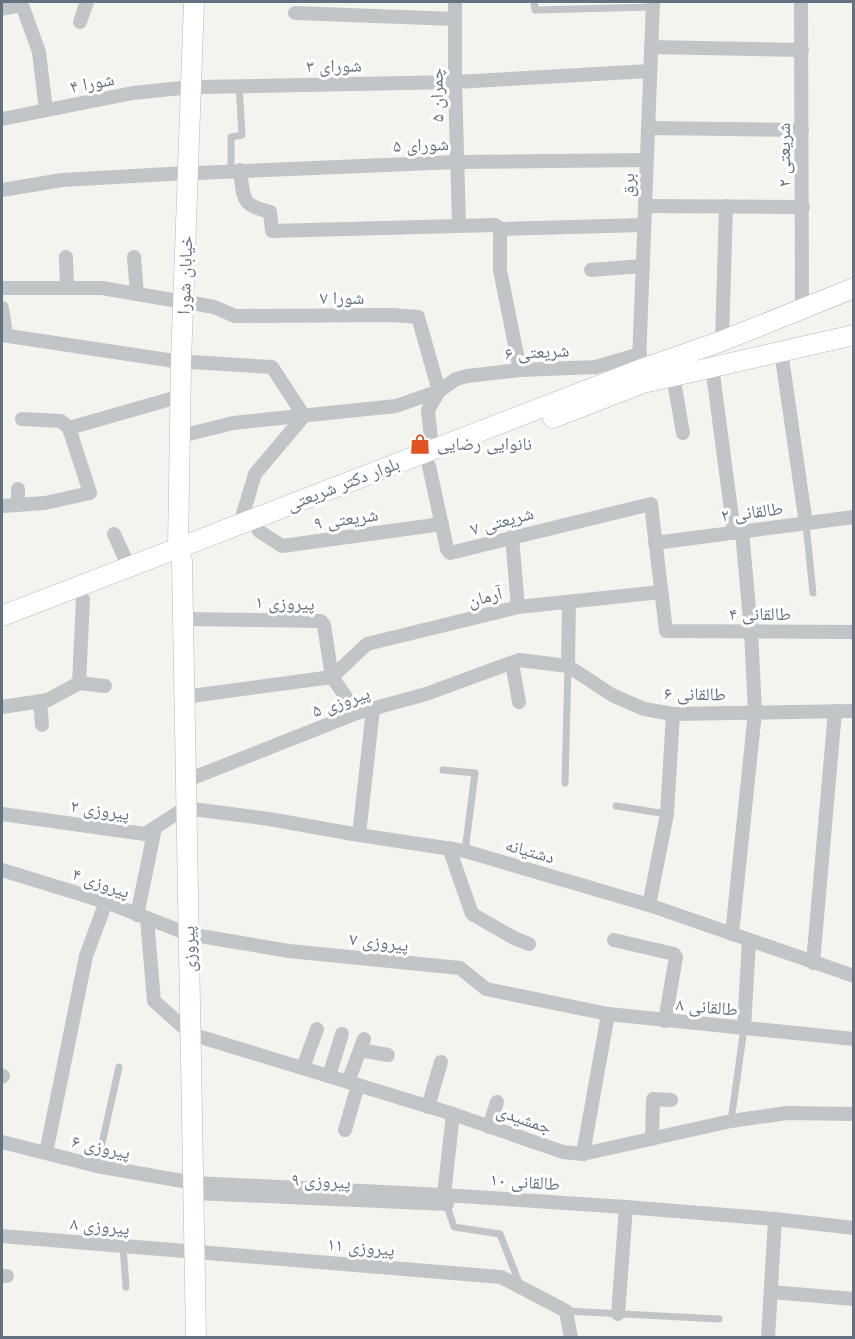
<svg xmlns="http://www.w3.org/2000/svg" width="855" height="1339" font-family="Arial,'Noto Naskh Arabic',sans-serif">
<rect width="100%" height="100%" fill="#f4f4ef"/>
<g fill="none" stroke-linecap="round" stroke-linejoin="round">
<!-- secondary casing -->
<g stroke="#b4b8bc" stroke-width="21">
<g id="secondary">
<polyline points="194,2 181,362 178,548 182,561 196,1338"/>
<polyline points="553,418 643,383 854,335"/>
<polyline points="2,616 639,370 722,341 854,288"/>
</g>
</g>
<!-- lane -->
<g stroke="#c1c5c8" stroke-width="7">
<polyline points="534,2 535,10 653,7"/>
<polyline points="231,171 231,137 242,135 239,85"/>
<polyline points="806,524 813,593"/>
<polyline points="443,770 475,773 465,851"/>
<polyline points="565,783 568,666"/>
<polyline points="616,806 667,814"/>
<polyline points="731,1121 744,1028"/>
<polyline points="97,1166 119,1067"/>
<polyline points="446,1203 454,1227 500,1234 520,1285"/>
<polyline points="123,1246 126,1287"/>
<polyline points="566,1311 719,1319"/>
</g>
<!-- street -->
<g stroke="#c1c5c8" stroke-width="14">
<polyline points="21,2 39,52 46,110"/>
<polyline points="455,2 455,82 459,225"/>
<polyline points="801,2 802,309"/>
<polyline points="2,9 22,5"/>
<polyline points="295,13 455,19"/>
<polyline points="80,22 87,2"/>
<polyline points="651,47 802,50"/>
<polyline points="200,87 455,82 650,71"/>
<polyline points="2,119 133,93 191,87"/>
<polyline points="648,128 802,130"/>
<path d="M240 170C244 198 240 205 270 212L272 231 495 225 500 229 644 225"/>
<polyline points="197,173 456,162 647,160"/>
<polyline points="2,190 62,180 187,173"/>
<polyline points="645,206 803,207"/>
<polyline points="500,229 500,270 520,370"/>
<polyline points="66,257 67,288"/>
<polyline points="134,257 137,294"/>
<polyline points="591,270 643,266"/>
<polyline points="2,288 102,288 184,302"/>
<polyline points="192,303 214,307 235,316 392,315 418,317 439,391"/>
<polyline points="2,308 6,334"/>
<polyline points="2,335 181,362"/>
<polyline points="722,341 726,206"/>
<polyline points="781,351 806,524"/>
<polyline points="191,362 272,367 304,416"/>
<polyline points="639,362 653,2"/>
<polyline points="712,366 734,533"/>
<polyline points="673,376 683,433"/>
<polyline points="22,419 61,421 69,428"/>
<polyline points="189,434 233,423 396,406 439,391 456,379 467,376 520,370 596,367 640,354"/>
<polyline points="432,450 428,410 439,391"/>
<polyline points="429,466 447,549 450,553 651,504 666,631 854,632"/>
<polyline points="18,489 18,505"/>
<polyline points="2,506 45,503 90,493 69,428 181,396"/>
<polyline points="240,524 255,474 304,416"/>
<polyline points="259,531 282,546 442,524"/>
<polyline points="114,534 129,567"/>
<polyline points="512,537 518,607"/>
<polyline points="655,543 854,517"/>
<polyline points="183,619 321,621 324,625 332,677 357,713"/>
<polyline points="512,663 519,702"/>
<polyline points="568,666 569,602"/>
<polyline points="79,683 105,686"/>
<polyline points="184,697 332,677 367,644 518,607 661,592"/>
<polyline points="40,701 42,725"/>
<polyline points="2,707 48,700 79,683 83,599"/>
<polyline points="185,781 357,713 426,694 519,660 568,666 612,695 644,709 673,714 854,711"/>
<polyline points="2,814 145,834 185,808 269,819 359,835 465,851 649,905 854,976"/>
<polyline points="359,835 373,709"/>
<polyline points="449,848 472,914 514,938 529,944"/>
<polyline points="2,870 106,902 188,934 289,951 460,968 486,989 608,1014 854,1039"/>
<polyline points="649,905 667,814 673,714"/>
<polyline points="137,915 155,828"/>
<polyline points="147,919 154,1001 191,1034 453,1114 563,1152 583,1154 731,1121 787,1113 854,1114"/>
<polyline points="732,934 755,712 751,631 742,531"/>
<polyline points="614,940 674,954 676,957 665,1021"/>
<polyline points="813,963 835,711"/>
<polyline points="744,1028 749,941"/>
<polyline points="360,1050 388,1055"/>
<polyline points="303,1068 317,1029"/>
<polyline points="329,1076 342,1034"/>
<polyline points="2,1077 3,1076"/>
<polyline points="348,1082 364,1039"/>
<polyline points="428,1107 441,1062"/>
<polyline points="489,1127 497,1102"/>
<polyline points="345,1130 358,1085"/>
<polyline points="652,1139 653,1099 671,1100"/>
<polyline points="2,1142 97,1166 194,1183 444,1195 626,1207 775,1219 854,1228"/>
<polyline points="46,1153 86,956 106,902"/>
<polyline points="583,1154 608,1014"/>
<polyline points="194,1193 447,1204"/>
<polyline points="444,1195 453,1114"/>
<polyline points="2,1236 501,1277 566,1311 571,1338"/>
<polyline points="2,1276 7,1276"/>
<polyline points="771,1292 854,1299"/>
<polyline points="618,1314 626,1207"/>
<polyline points="768,1338 775,1219"/>
</g>
<!-- secondary -->
<use href="#secondary" stroke="#fff" stroke-width="20"/>
</g>
<!-- icons -->
<defs>
<g id="shop-bare" transform="scale(1.62)"><path d="M-5-2.5h2.3a2.7 3.5 0 0 1 5.4 0H5L5.5 6h-11ZM-1.5-2.5h3a1.5 2.3 0 0 0-3 0Z" fill="#e05423" stroke="#fff" stroke-width="2.5" paint-order="stroke"/></g>
</defs>
<g fill-rule="evenodd">
<use href="#shop-bare" x="420" y="444"/>
</g>
<g text-anchor="middle" dominant-baseline="central" stroke-width="6" stroke-linejoin="round" paint-order="stroke">
<!-- street labels -->
<g font-size="18" fill="#637280" stroke="#fff">
<text transform="translate(334 66) rotate(-1)">شورای ۳</text>
<text transform="translate(92 83) rotate(-11)">شورا ۴</text>
<text transform="translate(437 95) rotate(-91)">چمران ۵</text>
<text transform="translate(421 145) rotate(-2)">شورای ۵</text>
<text transform="translate(784 155) rotate(-90)">شریعتی ۲</text>
<text transform="translate(628 185) rotate(-88)">برق</text>
<text transform="translate(185 275) rotate(-88)">خیابان شورا</text>
<text x="342" y="298">شورا ۷</text>
<text transform="translate(537 352) rotate(-3)">شریعتی ۶</text>
<text transform="translate(343 484) rotate(-21)">بلوار دکتر شریعتی</text>
<text transform="translate(752 512) rotate(-7)">طالقانی ۲</text>
<text transform="translate(346 519) rotate(-8)">شریعتی ۹</text>
<text transform="translate(502 521) rotate(-15)">شریعتی ۷</text>
<text transform="translate(485 597) rotate(-14)">آرمان</text>
<text transform="translate(285 603) rotate(2)">پیروزی ۱</text>
<text x="760" y="614">طالقانی ۴</text>
<text transform="translate(695 694) rotate(1)">طالقانی ۶</text>
<text transform="translate(341 702) rotate(-19)">پیروزی ۵</text>
<text transform="translate(100 810) rotate(8)">پیروزی ۲</text>
<text transform="translate(530 851) rotate(16)">دشتیانه</text>
<text transform="translate(101 883) rotate(19)">پیروزی ۴</text>
<text transform="translate(379 942) rotate(6)">پیروزی ۷</text>
<text transform="translate(189 949) rotate(-92)">پیروزی</text>
<text transform="translate(707 1007) rotate(5)">طالقانی ۸</text>
<text transform="translate(524 1119) rotate(19)">جمشیدی</text>
<text transform="translate(101 1147) rotate(12)">پیروزی ۶</text>
<text transform="translate(321 1181) rotate(3)">پیروزی ۹</text>
<text transform="translate(525 1182) rotate(4)">طالقانی ۱۰</text>
<text transform="translate(100 1226) rotate(5)">پیروزی ۸</text>
<text transform="translate(361 1247) rotate(5)">پیروزی ۱۱</text>
</g>
<!-- poi labels -->
<g font-size="18" fill="#637280" stroke="#fff" text-anchor="start">
<text x="437" y="444">نانوایی رضایی</text>
</g>
</g>
<!-- border -->
<rect width="855" height="1339" fill="none" stroke="#637280" stroke-width="6"/>
</svg>
